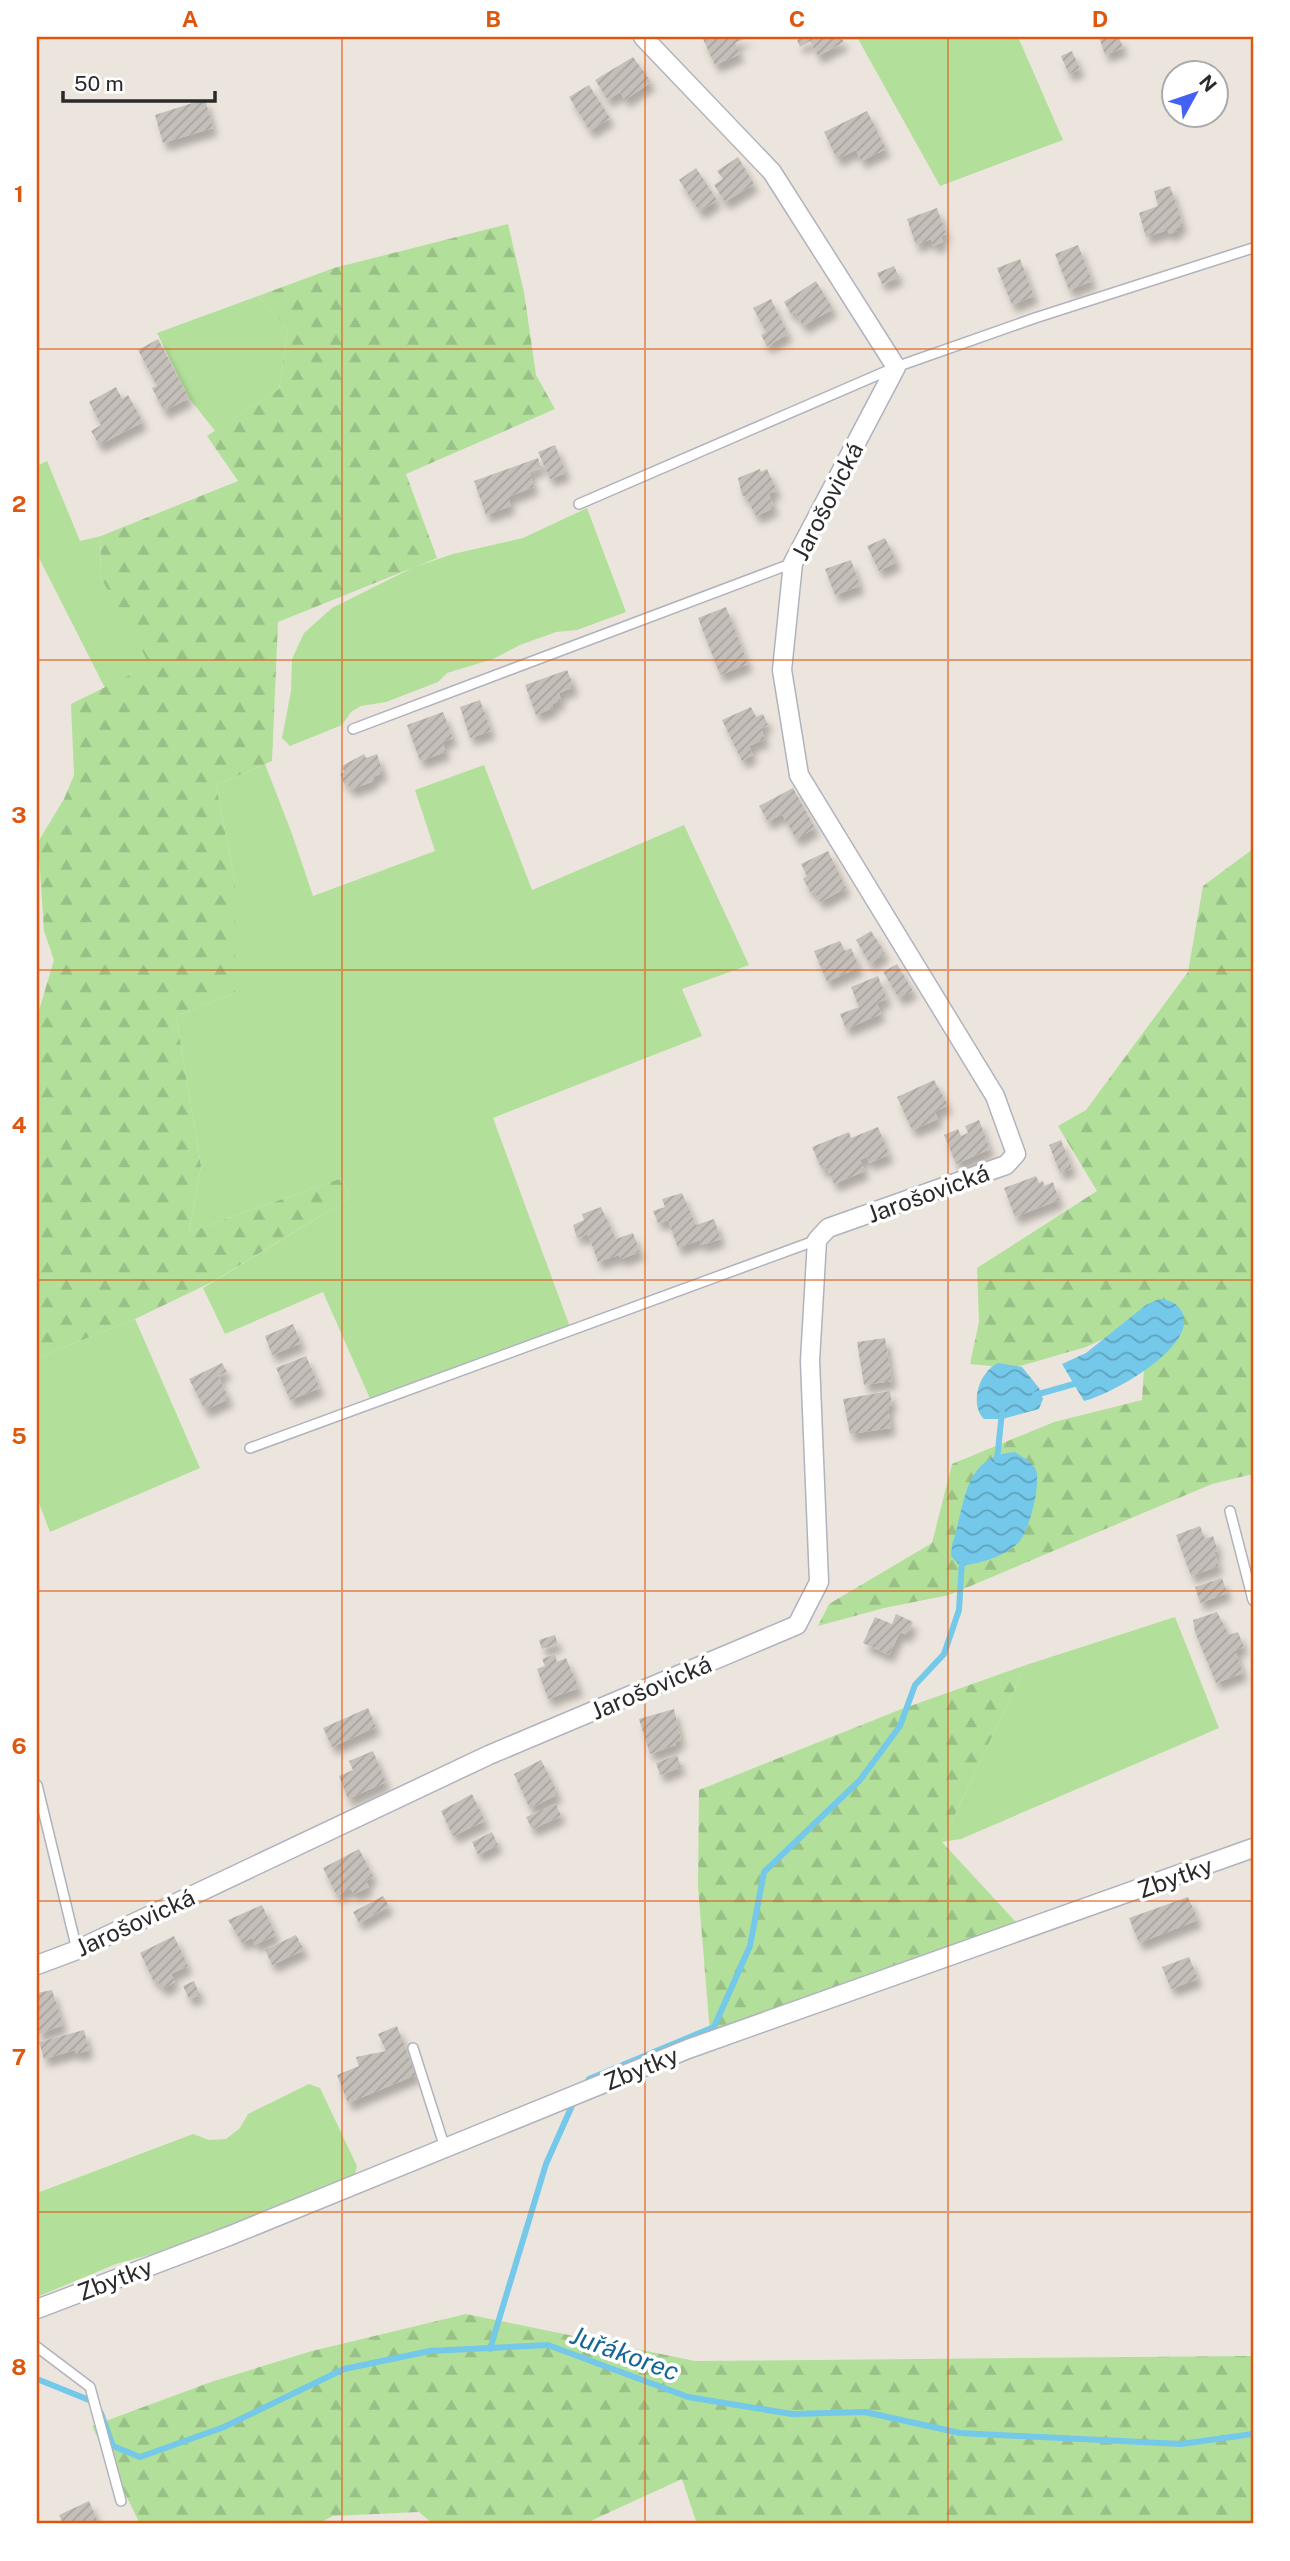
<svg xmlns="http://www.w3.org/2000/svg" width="1290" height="2561" font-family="'Public Sans',sans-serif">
<defs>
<pattern id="forest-firs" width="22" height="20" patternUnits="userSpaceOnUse" patternTransform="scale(1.75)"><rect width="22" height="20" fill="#b2e09b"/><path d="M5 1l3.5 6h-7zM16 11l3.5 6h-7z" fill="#99c086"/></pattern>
<pattern id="water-waves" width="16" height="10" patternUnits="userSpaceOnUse" patternTransform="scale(1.75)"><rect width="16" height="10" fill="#74c8e9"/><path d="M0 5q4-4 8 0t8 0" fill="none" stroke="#5fa3bd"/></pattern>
<pattern id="building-hatch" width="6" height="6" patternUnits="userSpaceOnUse" patternTransform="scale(1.75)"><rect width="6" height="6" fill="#c4bfb9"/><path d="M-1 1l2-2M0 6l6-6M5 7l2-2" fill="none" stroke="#a9a49f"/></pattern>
<filter id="shadow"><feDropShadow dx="4.5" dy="8" stdDeviation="3.5" flood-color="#0004"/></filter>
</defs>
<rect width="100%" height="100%" fill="#ece5dd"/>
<!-- grass -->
<g fill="#b2e09b">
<polygon points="857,37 1018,37 1063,140 940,186"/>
<polygon points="258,296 288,329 279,389 215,431 189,398 157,333"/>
<polygon points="47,461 80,541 101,536 100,576 151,665 105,688 37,554 37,466"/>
<polygon points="587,508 626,612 577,630 556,632 520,645 493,659 447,673 438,682 386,702 361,706 351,712 342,725 290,746 282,738 291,691 292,659 304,633 332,608 414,567 453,554 523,538"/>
<polygon points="265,764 292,834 313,896 435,851 415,790 484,765 532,890 684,825 749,965 682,989 702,1036 493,1118 570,1327 371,1401 323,1292 225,1334 203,1288 350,1198 342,1178 189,1232 201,1166 176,1016 235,993 235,882 216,785"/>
<polygon points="135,1319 200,1468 50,1532 37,1498 37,1358"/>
<polygon points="1175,1617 1219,1728 961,1839 942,1842 1026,1665"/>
<polygon points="309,2084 320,2088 357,2166 355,2174 174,2248 116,2264 37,2297 37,2193 193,2134 209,2140 226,2139 240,2128 248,2114"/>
</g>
<!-- forest -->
<g fill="url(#forest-firs)">
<polygon points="508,224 524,292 536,375 555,409 406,474 437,558 278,622 272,761 216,785 235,882 235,993 176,1016 201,1166 189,1232 342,1178 350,1198 212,1282 135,1319 37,1358 37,1017 54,960 44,931 38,842 64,799 74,775 71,704 150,665 100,576 101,536 238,481 207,436 279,389 288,329 258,296 334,268"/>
<polygon points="1253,849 1253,1474 1212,1484 949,1595 884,1608 818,1626 829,1604 932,1543 952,1464 1054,1422 1142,1400 1147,1319 1086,1347 1013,1368 970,1364 979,1322 977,1268 1097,1191 1058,1126 1086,1110 1188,972 1203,886"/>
<polygon points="1026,1665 942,1842 1016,1922 710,2033 698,1887 699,1790 899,1710"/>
<polygon points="466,2314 695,2361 1253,2356 1253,2524 697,2524 682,2479 584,2524 433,2524 419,2512 333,2516 317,2524 140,2524 92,2426 211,2382 312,2351"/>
</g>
<!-- water -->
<g fill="url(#water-waves)">
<path d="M1159 1299C1169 1300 1177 1302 1182 1312 1199 1346 1111 1395 1084 1401L1062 1364 1086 1353 1146 1305Z"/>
<path d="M998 1363 1022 1367 1039 1388 1043 1399 1039 1409 1002 1419H984C969 1404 979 1372 998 1363Z"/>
<path d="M1015 1452C1022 1457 1033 1462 1036 1470 1041 1485 1029 1534 1017 1544 1003 1557 978 1564 960 1566L951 1556 952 1545C966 1505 962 1456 1015 1452Z"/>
</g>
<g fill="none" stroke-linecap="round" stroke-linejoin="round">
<!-- stream -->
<g stroke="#74c8e9" stroke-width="6">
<polyline points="1035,1395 1074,1384"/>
<polyline points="997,1460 1002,1412"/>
<polyline points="585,2085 589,2079 714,2027 750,1946 764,1872 860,1780 900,1726 915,1685 944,1654 959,1610 962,1560"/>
<polyline points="490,2349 546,2164 575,2099"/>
<polyline points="37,2379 94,2402"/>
<polyline points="101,2413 113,2446 140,2457 224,2427 344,2369 430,2351 548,2345 688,2397 792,2414 865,2412 960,2433 1181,2444 1253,2434"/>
</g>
</g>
<!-- building -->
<g fill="url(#building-hatch)" filter="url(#shadow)">
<polygon points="702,37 749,37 735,43 740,54 715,65"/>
<polygon points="804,37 841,37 844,42 818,56 810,41 800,47 797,40"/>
<polygon points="1099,37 1119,37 1123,48 1105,55"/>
<polygon points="1072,51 1080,69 1069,74 1061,56"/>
<polygon points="633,57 651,82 625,100 620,92 608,100 595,80"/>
<polygon points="589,85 610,118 590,131 569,97"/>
<polygon points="205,99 213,128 163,143 155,115"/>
<polygon points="867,111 886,149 861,161 856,150 837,159 824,132"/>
<polygon points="738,157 754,184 725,202 714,185 723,179 717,171"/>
<polygon points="696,168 717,200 700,212 679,180"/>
<polygon points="1170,186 1183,225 1176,228 1177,231 1169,234 1168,230 1146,237 1139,213 1158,206 1154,191"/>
<polygon points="937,208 946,234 941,236 943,242 933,246 931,239 916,245 907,219"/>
<polygon points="1078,245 1092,281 1069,290 1055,254"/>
<polygon points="1020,259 1034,296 1012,305 997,268"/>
<polygon points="894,266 899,277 882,284 877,273"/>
<polygon points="816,281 833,309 803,326 795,312 791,314 784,302"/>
<polygon points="771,299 788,334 767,346 761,335 766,332 753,308"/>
<polygon points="158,339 189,398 164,411 152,388 157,386 138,350"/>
<polygon points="116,387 122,399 128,395 143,422 99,445 91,431 101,425 89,402"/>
<polygon points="555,445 566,473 550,479 538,452"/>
<polygon points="538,458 541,467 529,472 534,487 508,497 511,506 486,515 474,481"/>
<polygon points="760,469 761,472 767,469 777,491 770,493 770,497 774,508 756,516 746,497 742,495 738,478"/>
<polygon points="885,538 897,562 879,571 867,546"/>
<polygon points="851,560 860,586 835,595 825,569"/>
<polygon points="726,607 748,664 720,675 698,618"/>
<polygon points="567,670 574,687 559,693 561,701 552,704 553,708 536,715 525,685"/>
<polygon points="480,700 491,731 470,738 460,707"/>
<polygon points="751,707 756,717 763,714 768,725 761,728 765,739 749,746 753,755 742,761 722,720"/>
<polygon points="443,712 453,738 442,742 446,752 420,761 407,725"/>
<polygon points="364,754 366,758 377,754 383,773 373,777 374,781 350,790 348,783 344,784 340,774 344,772 342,766"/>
<polygon points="793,788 815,828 796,839 782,814 768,822 759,806"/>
<polygon points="828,851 846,888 820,902 814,891 811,893 803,879 807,876 801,864"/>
<polygon points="871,931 885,953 870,964 856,940"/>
<polygon points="840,941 845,951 851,948 859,967 827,982 814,951"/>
<polygon points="897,964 913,991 899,998 883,972"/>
<polygon points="878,976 887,999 877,1003 881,1014 846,1029 840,1014 859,1007 851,987"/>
<polygon points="934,1080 948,1105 935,1112 938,1119 912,1130 897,1097"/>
<polygon points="979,1120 990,1149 956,1164 944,1135 958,1129 961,1136 968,1133 965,1126"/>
<polygon points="878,1127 889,1155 869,1163 867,1157 860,1160 865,1171 834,1184 827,1168 822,1170 812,1147 849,1132 851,1138"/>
<polygon points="1061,1140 1072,1168 1060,1173 1049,1145"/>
<polygon points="1036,1176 1039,1183 1043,1181 1044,1186 1053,1182 1059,1200 1015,1217 1004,1188"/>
<polygon points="682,1193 696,1225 714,1219 721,1239 701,1245 700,1240 678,1248 668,1220 658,1223 653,1211 665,1207 662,1199"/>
<polygon points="601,1207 616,1239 633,1233 640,1252 621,1259 619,1255 598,1262 588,1234 577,1238 573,1225 584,1220 582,1214"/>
<polygon points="293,1324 301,1343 272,1355 265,1336"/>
<polygon points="885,1338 892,1381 864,1385 857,1342"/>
<polygon points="306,1356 320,1388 290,1400 276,1368"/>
<polygon points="222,1363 227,1372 218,1376 229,1399 205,1410 189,1379"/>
<polygon points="890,1391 892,1405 888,1406 891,1428 850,1434 843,1399"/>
<polygon points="1200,1526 1205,1539 1213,1536 1218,1551 1214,1552 1219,1566 1191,1576 1176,1535"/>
<polygon points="1222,1578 1227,1593 1200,1603 1195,1587"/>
<polygon points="1217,1612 1229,1635 1238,1632 1244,1647 1235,1650 1243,1673 1216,1683 1195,1632 1193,1620"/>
<polygon points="896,1614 913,1622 907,1635 900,1632 889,1655 863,1643 875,1617 892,1624"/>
<polygon points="555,1635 558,1644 542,1649 539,1640"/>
<polygon points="555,1654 557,1662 566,1658 579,1688 548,1699 537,1669 545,1666 542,1659"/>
<polygon points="368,1708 376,1727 332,1747 323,1728"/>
<polygon points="674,1709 681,1740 675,1742 676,1745 650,1754 639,1719"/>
<polygon points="373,1751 386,1782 348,1799 339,1776 353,1770 349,1761"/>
<polygon points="677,1755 681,1767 660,1775 656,1763"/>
<polygon points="541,1760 558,1794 530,1809 514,1774"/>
<polygon points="472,1794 485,1821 453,1836 441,1811"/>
<polygon points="556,1804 561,1816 532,1829 526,1817"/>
<polygon points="492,1832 498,1845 478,1855 472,1842"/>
<polygon points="359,1849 373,1876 366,1881 369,1887 354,1894 350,1888 337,1896 323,1868"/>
<polygon points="383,1896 389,1906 359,1923 353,1912"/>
<polygon points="1188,1897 1198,1920 1139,1943 1129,1918"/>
<polygon points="262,1905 276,1935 255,1945 252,1938 242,1943 228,1920"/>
<polygon points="296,1935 304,1950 272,1965 265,1950"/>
<polygon points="174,1936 188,1966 171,1974 175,1982 162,1989 157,1980 154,1982 140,1953"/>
<polygon points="1189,1957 1198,1979 1171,1989 1162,1967"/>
<polygon points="194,1981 200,1995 189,1999 183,1986"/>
<polygon points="52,1990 63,2025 37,2035 37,1993"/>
<polygon points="397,2026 416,2075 348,2103 337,2075 359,2066 356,2057 386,2051 378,2034"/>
<polygon points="84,2030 89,2050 76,2054 75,2050 44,2059 39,2042"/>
<polygon points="89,2501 99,2524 63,2524 59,2515"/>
</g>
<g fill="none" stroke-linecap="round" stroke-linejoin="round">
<!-- lane casing -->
<g stroke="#b0b3bd" stroke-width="12">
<g id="lane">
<polyline points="579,504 896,367 1035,318 1253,248"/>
<polyline points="353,729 793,563"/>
<polyline points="250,1448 817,1240"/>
<polyline points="1230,1511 1253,1600"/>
<polyline points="37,1785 77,1950"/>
<polyline points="413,2048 445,2148"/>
<polyline points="37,2347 90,2387 121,2501"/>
</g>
</g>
<!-- street casing -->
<g stroke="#b0b3bd" stroke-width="21">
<g id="street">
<polyline points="37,1965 77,1950 489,1755 797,1625 819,1582 810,1361 817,1240 828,1228 1006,1165 1016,1154 995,1096 799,775 782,670 793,563 896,367 772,172 643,37"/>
<polyline points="37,2309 229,2236 688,2049 1253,1848"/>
</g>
</g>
<!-- lane -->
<use href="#lane" stroke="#fff" stroke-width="9"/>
<!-- street -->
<use href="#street" stroke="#fff" stroke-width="18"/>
</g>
<!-- grid -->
<path fill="none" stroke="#de570e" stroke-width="2" stroke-opacity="0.55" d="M342 37V2524M645 37V2524M948 37V2524M37 349H1253M37 660H1253M37 970H1253M37 1280H1253M37 1591H1253M37 1901H1253M37 2212H1253"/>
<g text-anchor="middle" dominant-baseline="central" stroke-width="7" stroke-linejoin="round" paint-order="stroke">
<!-- street labels -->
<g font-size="24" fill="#2a2a2a" stroke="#fff">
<text transform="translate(827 501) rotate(-63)">Jarošovická</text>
<text transform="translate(928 1193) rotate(-20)">Jarošovická</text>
<text transform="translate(651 1687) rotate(-23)">Jarošovická</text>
<text transform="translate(1175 1877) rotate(-20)">Zbytky</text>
<text transform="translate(135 1922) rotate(-25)">Jarošovická</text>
<text transform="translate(641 2068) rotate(-22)">Zbytky</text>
<text transform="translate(115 2279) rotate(-21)">Zbytky</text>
</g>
<!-- water labels -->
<g font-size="26" font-style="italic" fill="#136695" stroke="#fff">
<text transform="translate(625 2353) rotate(20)">Juřákorec</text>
</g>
</g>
<!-- border -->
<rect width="1290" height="2561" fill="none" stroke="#ffffff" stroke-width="77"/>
<!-- north arrow -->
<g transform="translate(1195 94) rotate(50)"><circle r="33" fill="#ffffff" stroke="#aaaaaa" stroke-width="2"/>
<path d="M0-5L12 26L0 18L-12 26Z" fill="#4361f2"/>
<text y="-10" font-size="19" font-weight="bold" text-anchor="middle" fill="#2a2a2a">N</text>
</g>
<!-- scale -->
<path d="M63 91v10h152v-10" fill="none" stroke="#2a2a2a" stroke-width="3.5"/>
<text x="74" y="91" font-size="21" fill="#2a2a2a" stroke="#ffffff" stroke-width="5" paint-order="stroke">50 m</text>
<rect x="38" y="38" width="1214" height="2484" fill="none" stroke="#de570e" stroke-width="2.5"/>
<g font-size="23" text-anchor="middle" font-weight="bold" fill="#de570e">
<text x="190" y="27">A</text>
<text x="493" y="27">B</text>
<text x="797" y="27">C</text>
<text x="1100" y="27">D</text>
<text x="19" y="202">1</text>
<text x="19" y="512">2</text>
<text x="19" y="823">3</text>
<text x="19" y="1133">4</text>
<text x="19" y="1444">5</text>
<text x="19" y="1754">6</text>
<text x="19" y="2065">7</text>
<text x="19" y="2375">8</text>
</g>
</svg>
